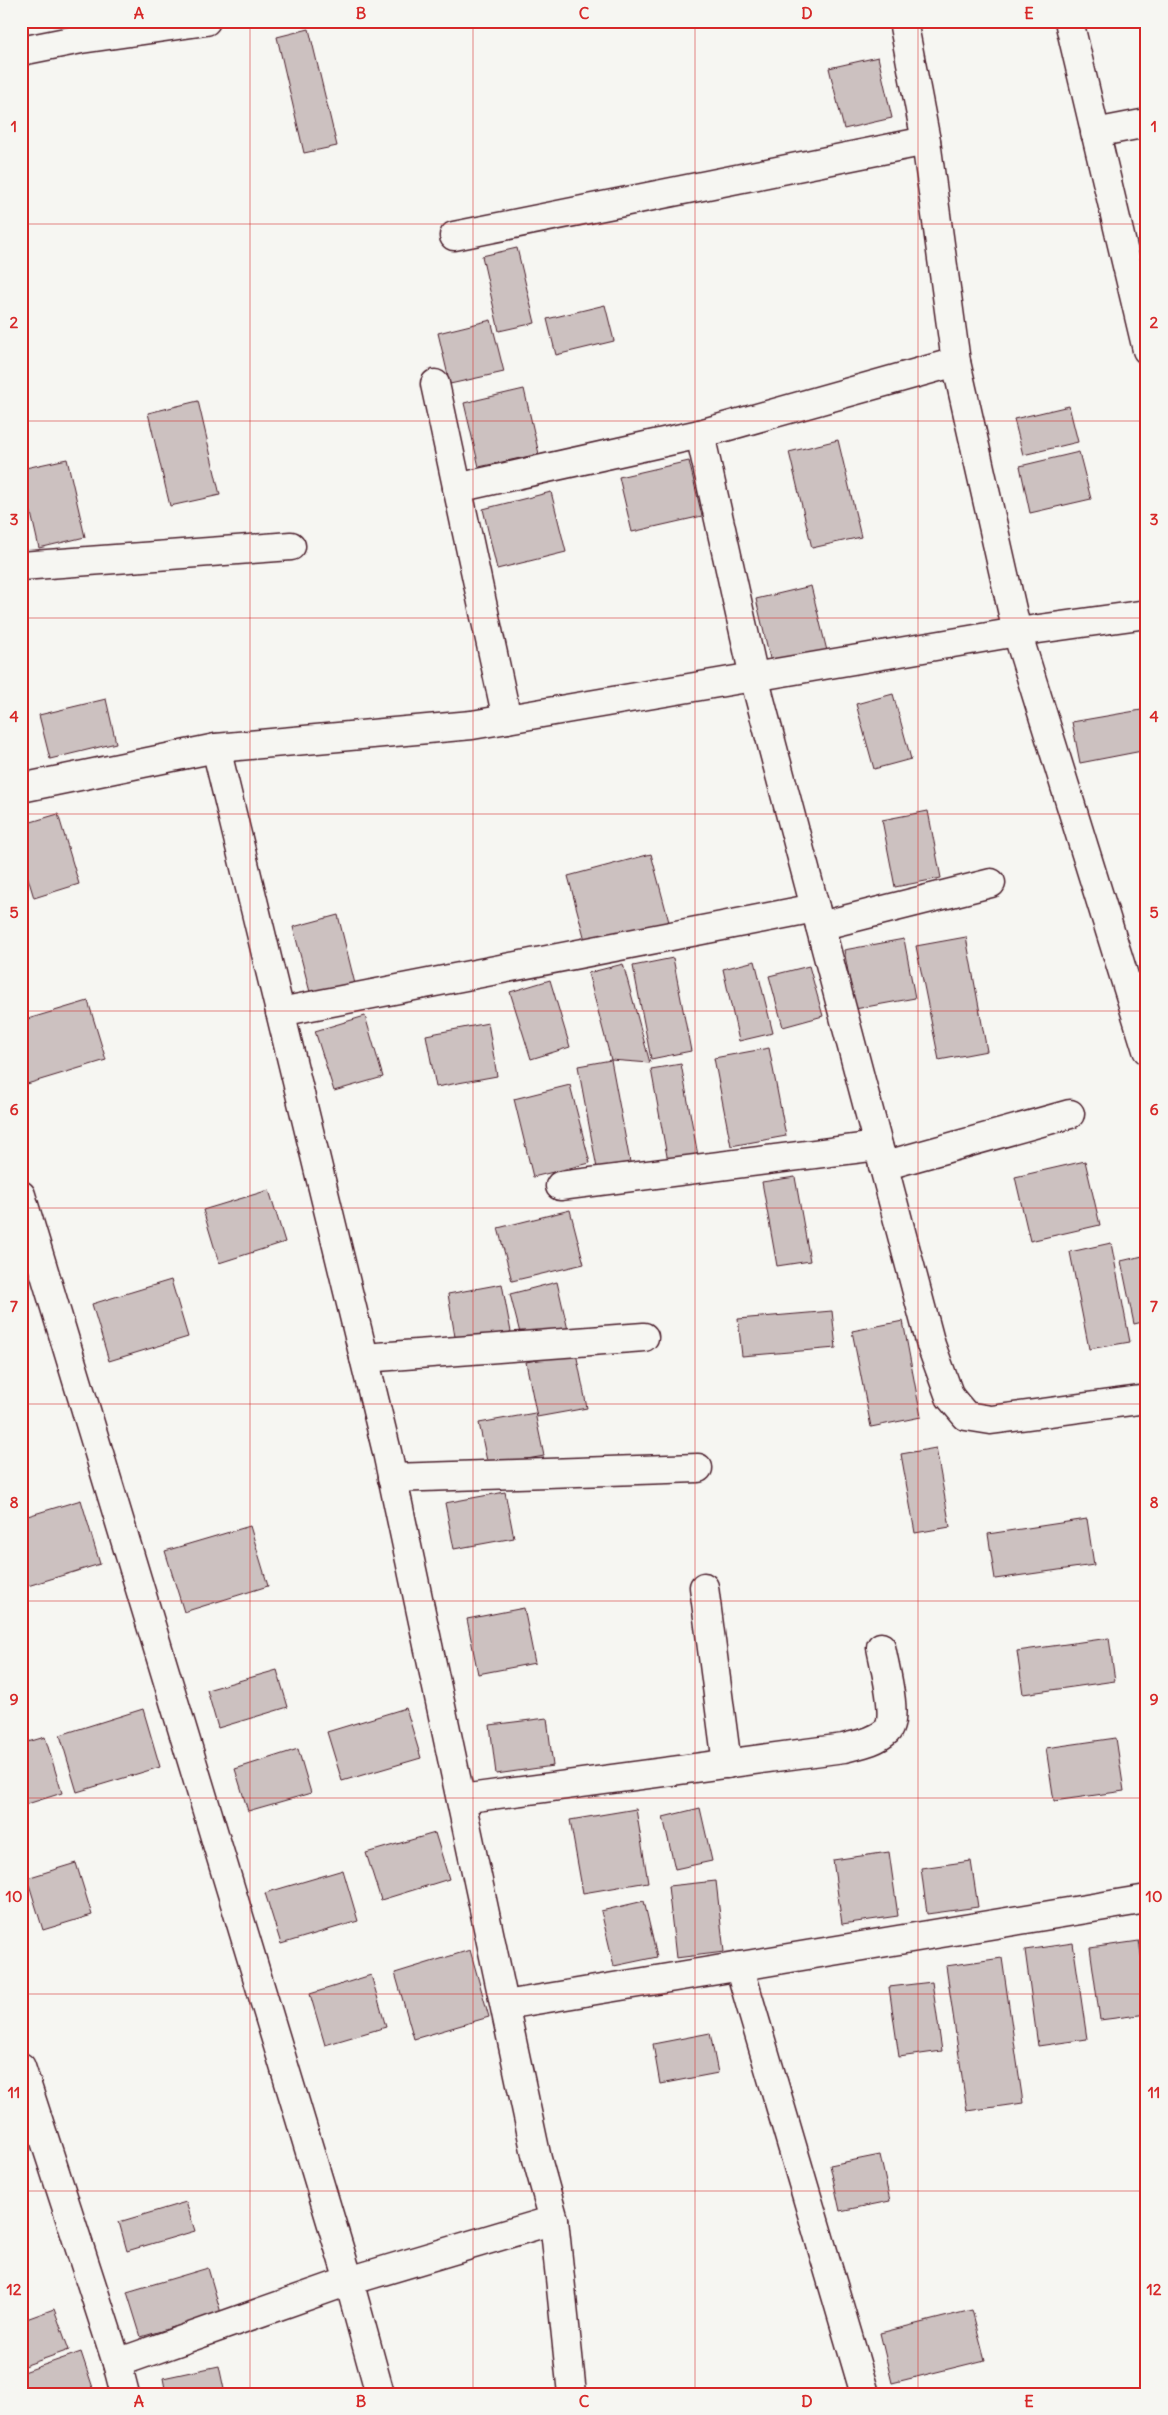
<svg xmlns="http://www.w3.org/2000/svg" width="1168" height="2415" font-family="Delius,sans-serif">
<rect width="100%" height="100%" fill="#f6f6f2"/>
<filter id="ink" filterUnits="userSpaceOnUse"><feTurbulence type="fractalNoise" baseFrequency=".02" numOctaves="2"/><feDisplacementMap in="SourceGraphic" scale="10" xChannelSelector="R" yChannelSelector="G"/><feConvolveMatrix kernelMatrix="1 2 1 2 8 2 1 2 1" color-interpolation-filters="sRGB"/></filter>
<g filter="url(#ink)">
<!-- building -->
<g fill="#ccc1c0" stroke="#4a1f2b">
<polygon points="309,29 337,146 304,153 277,37"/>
<polygon points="878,57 892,118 844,129 829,68"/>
<polygon points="517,248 535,323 499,331 482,256"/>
<polygon points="605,305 614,341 556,355 547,319"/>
<polygon points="491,320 504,372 450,384 438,333"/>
<polygon points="524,389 539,454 479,467 464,403"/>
<polygon points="198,401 220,495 170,506 148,413"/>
<polygon points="1069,406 1078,442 1023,455 1014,419"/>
<polygon points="838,440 861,537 812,548 789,452"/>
<polygon points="1079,452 1091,499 1030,513 1020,466"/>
<polygon points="67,459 85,537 39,548 21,469"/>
<polygon points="689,461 702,516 632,532 619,477"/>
<polygon points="551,492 566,552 497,569 483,509"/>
<polygon points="811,586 829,659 773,671 756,599"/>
<polygon points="893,694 911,759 874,769 856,704"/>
<polygon points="106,699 116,743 50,759 39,715"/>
<polygon points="1147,709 1147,750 1080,763 1072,722"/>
<polygon points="928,811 941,878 895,887 882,820"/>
<polygon points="58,814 79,884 34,898 21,855 21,825"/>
<polygon points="651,854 669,922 586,944 568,876"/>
<polygon points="338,915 355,984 311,996 293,927"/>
<polygon points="966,937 987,1051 939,1060 916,946"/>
<polygon points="904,939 915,998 855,1009 844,950"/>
<polygon points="673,958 691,1051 651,1059 633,966"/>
<polygon points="755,961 773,1033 739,1041 723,969"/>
<polygon points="623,964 650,1063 611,1060 588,973"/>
<polygon points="809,966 823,1016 783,1027 769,976"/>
<polygon points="550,980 570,1047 531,1059 510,992"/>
<polygon points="88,1001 106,1060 27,1084 21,1065 21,1021"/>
<polygon points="365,1016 383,1077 334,1091 315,1031"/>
<polygon points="488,1023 497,1076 436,1087 426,1035"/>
<polygon points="769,1048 786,1136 731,1146 714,1058"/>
<polygon points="611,1060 632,1173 599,1179 578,1066"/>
<polygon points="681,1064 699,1161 669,1167 651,1069"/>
<polygon points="570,1085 590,1163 533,1177 514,1099"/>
<polygon points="1085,1161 1100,1225 1030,1241 1015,1177"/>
<polygon points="795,1177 810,1261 777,1266 762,1182"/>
<polygon points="269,1190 285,1242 219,1263 203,1210"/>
<polygon points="570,1210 584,1264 512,1281 498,1228"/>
<polygon points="1111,1243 1130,1342 1089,1349 1070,1252"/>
<polygon points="1147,1255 1147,1321 1134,1324 1121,1261"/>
<polygon points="171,1280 188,1337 109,1361 92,1304"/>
<polygon points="557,1282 568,1330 522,1341 510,1294"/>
<polygon points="502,1284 511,1332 456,1343 448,1294"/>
<polygon points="832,1311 836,1348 742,1356 738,1319"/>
<polygon points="903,1321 921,1417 871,1427 852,1331"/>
<polygon points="576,1353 587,1408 537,1417 526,1362"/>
<polygon points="535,1413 544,1456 488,1466 479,1423"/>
<polygon points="936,1448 950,1527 915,1533 901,1454"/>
<polygon points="505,1492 514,1538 454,1549 445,1503"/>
<polygon points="81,1500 100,1564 21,1588 21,1518"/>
<polygon points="1087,1519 1094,1565 995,1579 988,1534"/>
<polygon points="250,1526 268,1586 184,1612 165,1551"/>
<polygon points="524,1608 535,1663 478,1674 467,1619"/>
<polygon points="1109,1638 1115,1681 1023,1694 1017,1651"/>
<polygon points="277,1670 288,1707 218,1728 207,1690"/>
<polygon points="406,1708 421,1758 342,1781 327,1732"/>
<polygon points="143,1709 160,1767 77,1792 60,1735"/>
<polygon points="547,1718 553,1766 496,1774 490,1725"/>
<polygon points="45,1737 62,1793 21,1806 21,1744"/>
<polygon points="1116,1738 1124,1791 1054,1801 1046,1748"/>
<polygon points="298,1749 311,1793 248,1811 235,1769"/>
<polygon points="700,1808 712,1861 675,1869 663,1817"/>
<polygon points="636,1809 648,1882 583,1893 570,1820"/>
<polygon points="435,1833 449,1879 381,1900 366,1853"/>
<polygon points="889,1852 898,1916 842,1924 833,1860"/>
<polygon points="971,1861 978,1907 927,1914 921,1868"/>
<polygon points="76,1863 92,1915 43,1930 27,1878"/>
<polygon points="343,1870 358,1921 281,1944 265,1893"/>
<polygon points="716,1881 724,1952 676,1958 668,1886"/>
<polygon points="644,1901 657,1957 614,1966 601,1911"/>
<polygon points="1139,1941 1147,1993 1147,2014 1100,2020 1090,1948"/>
<polygon points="1073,1943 1087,2039 1038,2046 1025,1950"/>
<polygon points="470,1950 489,2017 414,2039 395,1973"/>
<polygon points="1002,1958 1023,2103 967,2111 946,1966"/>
<polygon points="371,1975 386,2027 325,2045 310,1994"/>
<polygon points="932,1982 942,2051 899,2057 889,1987"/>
<polygon points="710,2033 718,2073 660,2084 653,2044"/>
<polygon points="880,2155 890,2201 840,2211 830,2165"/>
<polygon points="186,2202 195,2231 127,2251 119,2222"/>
<polygon points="208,2268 221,2313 141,2337 127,2292"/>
<polygon points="54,2309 69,2350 21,2367 21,2321"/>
<polygon points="972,2310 985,2360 892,2383 880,2333"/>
<polygon points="81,2352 95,2394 21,2394 21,2373"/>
<polygon points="219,2366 225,2394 166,2394 163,2378"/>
</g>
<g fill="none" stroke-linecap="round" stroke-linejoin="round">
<!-- street casing -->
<g stroke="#4a1f2b" stroke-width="31">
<g id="street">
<polyline points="903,21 926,141 956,362 1017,632 1147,1050"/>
<polyline points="1069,21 1147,350"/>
<polyline points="21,51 81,39 206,21"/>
<polyline points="1095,133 1147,123"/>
<polyline points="454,236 926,141"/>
<polyline points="435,384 507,719"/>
<polyline points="700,434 754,677 931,1345 950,1397 966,1416 991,1420 1147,1399"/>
<polyline points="457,488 700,434 956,362"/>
<polyline points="21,566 291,546"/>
<polyline points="216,748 387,1452 537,2159 554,2220 572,2394"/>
<polyline points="820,926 991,883"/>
<polyline points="280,1012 815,908"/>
<polyline points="883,1166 1070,1114"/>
<polyline points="560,1186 878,1146"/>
<polyline points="21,1195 349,2281 380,2394"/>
<polyline points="364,1358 644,1337"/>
<polyline points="392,1478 698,1468"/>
<polyline points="704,1587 727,1764"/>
<path d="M461 1799 844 1748C859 1744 875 1742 887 1731 899 1719 884 1664 881 1647"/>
<polyline points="739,1966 865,2394"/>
<polyline points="505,2005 1147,1899"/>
<polyline points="21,2067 117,2363 125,2394"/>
<polyline points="117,2363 349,2281 554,2220"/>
</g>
</g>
<!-- secondary casing -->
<g stroke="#4a1f2b" stroke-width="31">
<polyline id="secondary" points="21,788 216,748 472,725 1017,632 1147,614"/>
</g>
<!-- street -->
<use href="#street" stroke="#f6f6f2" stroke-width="28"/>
<!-- secondary -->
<use href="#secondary" stroke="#f6f6f2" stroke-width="28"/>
</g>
</g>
<!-- grid -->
<path fill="none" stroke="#d62828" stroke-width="1" stroke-opacity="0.55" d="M250 21V2394M473 21V2394M695 21V2394M918 21V2394M21 224H1147M21 421H1147M21 618H1147M21 814H1147M21 1011H1147M21 1208H1147M21 1404H1147M21 1601H1147M21 1798H1147M21 1994H1147M21 2191H1147"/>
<!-- margin -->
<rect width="1168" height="2415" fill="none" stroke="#f6f6f2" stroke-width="55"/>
<rect x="28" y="28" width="1112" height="2360" fill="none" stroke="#d62828" stroke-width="2"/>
<g font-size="16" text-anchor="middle" font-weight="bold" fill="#d62828">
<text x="139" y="19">A</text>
<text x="361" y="19">B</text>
<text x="584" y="19">C</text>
<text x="807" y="19">D</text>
<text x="1029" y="19">E</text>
<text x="14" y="132">1</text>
<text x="1154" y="132">1</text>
<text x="14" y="328">2</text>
<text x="1154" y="328">2</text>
<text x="14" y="525">3</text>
<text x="1154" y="525">3</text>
<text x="14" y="722">4</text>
<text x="1154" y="722">4</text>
<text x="14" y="918">5</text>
<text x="1154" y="918">5</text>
<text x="14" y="1115">6</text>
<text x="1154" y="1115">6</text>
<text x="14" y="1312">7</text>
<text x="1154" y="1312">7</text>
<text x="14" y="1508">8</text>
<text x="1154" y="1508">8</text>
<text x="14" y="1705">9</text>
<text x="1154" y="1705">9</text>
<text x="14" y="1902">10</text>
<text x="1154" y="1902">10</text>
<text x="14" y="2098">11</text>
<text x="1154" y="2098">11</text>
<text x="14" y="2295">12</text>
<text x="1154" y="2295">12</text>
<text x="139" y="2407">A</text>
<text x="361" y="2407">B</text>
<text x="584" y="2407">C</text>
<text x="807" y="2407">D</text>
<text x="1029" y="2407">E</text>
</g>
</svg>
